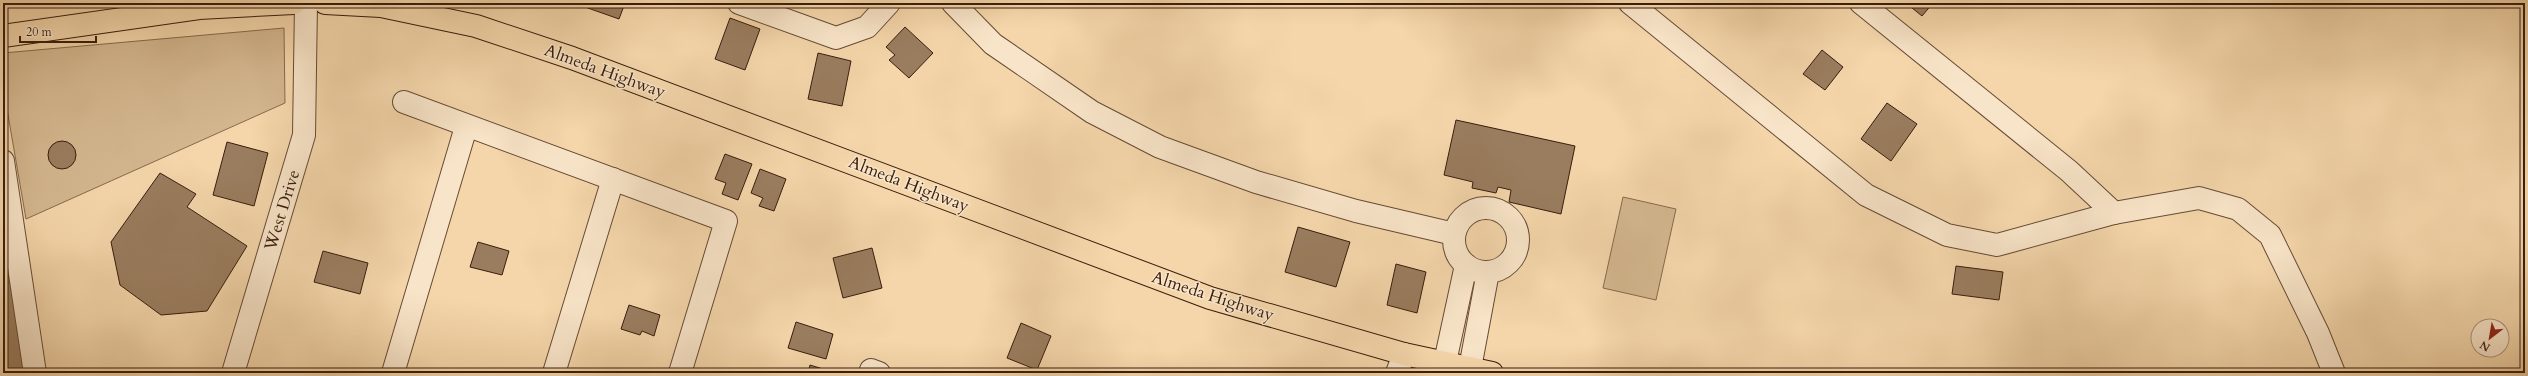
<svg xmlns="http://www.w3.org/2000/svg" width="2528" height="376" font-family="Cardo,serif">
<rect width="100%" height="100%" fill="#f4d6aa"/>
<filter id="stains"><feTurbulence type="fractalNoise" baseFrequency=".005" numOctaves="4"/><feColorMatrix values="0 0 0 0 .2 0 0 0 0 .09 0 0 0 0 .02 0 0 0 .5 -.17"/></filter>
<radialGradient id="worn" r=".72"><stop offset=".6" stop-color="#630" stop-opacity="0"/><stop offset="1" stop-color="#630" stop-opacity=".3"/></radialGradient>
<!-- green -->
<g fill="#d4b78f" stroke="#866a4e">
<polygon points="284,28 285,103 26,219 3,86 3,53"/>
<polygon points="1623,197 1676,209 1656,300 1603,288"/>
</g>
<!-- building -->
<g fill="#9a7d5f" stroke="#381d0d">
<polygon points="587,3 625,3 619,19 585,7"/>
<polygon points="1906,3 1933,3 1922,16"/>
<polygon points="730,18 760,29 745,70 715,59"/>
<polygon points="905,27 933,53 909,78 889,60 895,55 886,47"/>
<polygon points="1822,50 1843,67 1825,90 1803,74"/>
<polygon points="818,53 851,61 842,106 808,99"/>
<polygon points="1887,103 1917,124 1891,161 1861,139"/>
<polygon points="1456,120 1575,146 1561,214 1509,202 1511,190 1498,187 1496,193 1472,188 1473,182 1444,175"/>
<circle cx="62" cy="155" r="14"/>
<polygon points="227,142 268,153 254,206 213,195"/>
<polygon points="725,154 752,164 738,200 722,194 726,183 715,179"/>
<polygon points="760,169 786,179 774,211 759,206 763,198 751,193"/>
<polygon points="160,173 196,194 187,207 247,246 207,311 161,315 120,285 111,242"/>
<polygon points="1298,227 1350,242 1336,287 1285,272"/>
<polygon points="478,242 509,251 502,275 470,267"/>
<polygon points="3,243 26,371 18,373 3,373"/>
<polygon points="872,248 882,288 843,298 833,258"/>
<polygon points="323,251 368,263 360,294 314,282"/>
<polygon points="1396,264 1426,272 1417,313 1387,305"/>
<polygon points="1956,266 2003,272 1999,300 1952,294"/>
<polygon points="629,305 660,315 654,336 642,331 640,335 621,329"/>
<polygon points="796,322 833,334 826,359 788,348"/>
<polygon points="1021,323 1051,336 1037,370 1007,358"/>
<polygon points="810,365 836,373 808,373"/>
</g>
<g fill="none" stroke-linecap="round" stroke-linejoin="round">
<!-- street casing -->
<g stroke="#674b34" stroke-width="24">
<g id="street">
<polyline points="739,3 836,38 867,27 889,3"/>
<polyline points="953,3 993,44 1092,112 1160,147 1256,182 1356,211 1454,234"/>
<polyline points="1630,3 1866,195 1947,235 1997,245 2114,213 2199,198 2238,209 2270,235 2318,333 2334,373"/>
<polyline points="1861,3 2069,171 2114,213"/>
<polyline points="404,102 726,221 680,373"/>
<polyline points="3,161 35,373"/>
<circle cx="1486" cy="240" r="32"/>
<polyline points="1445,362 1466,265"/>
<polyline points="1470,368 1488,272"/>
<polyline points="233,373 304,135 306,3"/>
<polyline points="393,373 466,127"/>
<polyline points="554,373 613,179"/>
<polyline points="870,373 871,370 879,373"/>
<polyline points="1397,373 1404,354"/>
</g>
</g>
<!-- highway casing -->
<g stroke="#381d0d" stroke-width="24">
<g id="highway">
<polyline points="325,3 381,6 476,26 572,58 1210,298 1404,354 1492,373"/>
<polyline points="3,36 199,8 294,3"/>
</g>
</g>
<!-- street -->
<use href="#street" stroke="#f8e4c8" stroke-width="22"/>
<!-- highway -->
<use href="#highway" stroke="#f4d6aa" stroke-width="22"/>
</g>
<g text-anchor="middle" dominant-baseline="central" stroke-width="3" stroke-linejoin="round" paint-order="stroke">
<!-- street labels -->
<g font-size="17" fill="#381d0d" stroke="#f8e4c8">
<text transform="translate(605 71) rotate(20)">Almeda Highway</text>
<text transform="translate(909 184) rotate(21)">Almeda Highway</text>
<text transform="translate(282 210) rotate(-73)">West Drive</text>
<text transform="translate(1213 296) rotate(18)">Almeda Highway</text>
</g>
</g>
<!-- margin -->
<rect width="2528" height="376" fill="none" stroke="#f4d6aa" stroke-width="16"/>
<rect x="4" y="4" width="2520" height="368" fill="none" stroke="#381d0d" stroke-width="2"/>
<rect x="8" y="8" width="2512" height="360" fill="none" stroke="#381d0d"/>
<!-- north arrow -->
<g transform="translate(2490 338) rotate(211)"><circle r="19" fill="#f8e4c8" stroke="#ab947d"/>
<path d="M0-3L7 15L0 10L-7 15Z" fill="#8f2418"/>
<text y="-6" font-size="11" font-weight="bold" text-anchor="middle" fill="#381d0d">N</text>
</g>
<!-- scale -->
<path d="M20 36v6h76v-6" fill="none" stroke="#381d0d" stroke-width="2"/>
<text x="26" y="36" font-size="12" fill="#381d0d" stroke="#f8e4c8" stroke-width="3" paint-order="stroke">20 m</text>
<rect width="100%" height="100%" filter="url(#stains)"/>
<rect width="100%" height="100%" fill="url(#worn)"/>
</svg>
